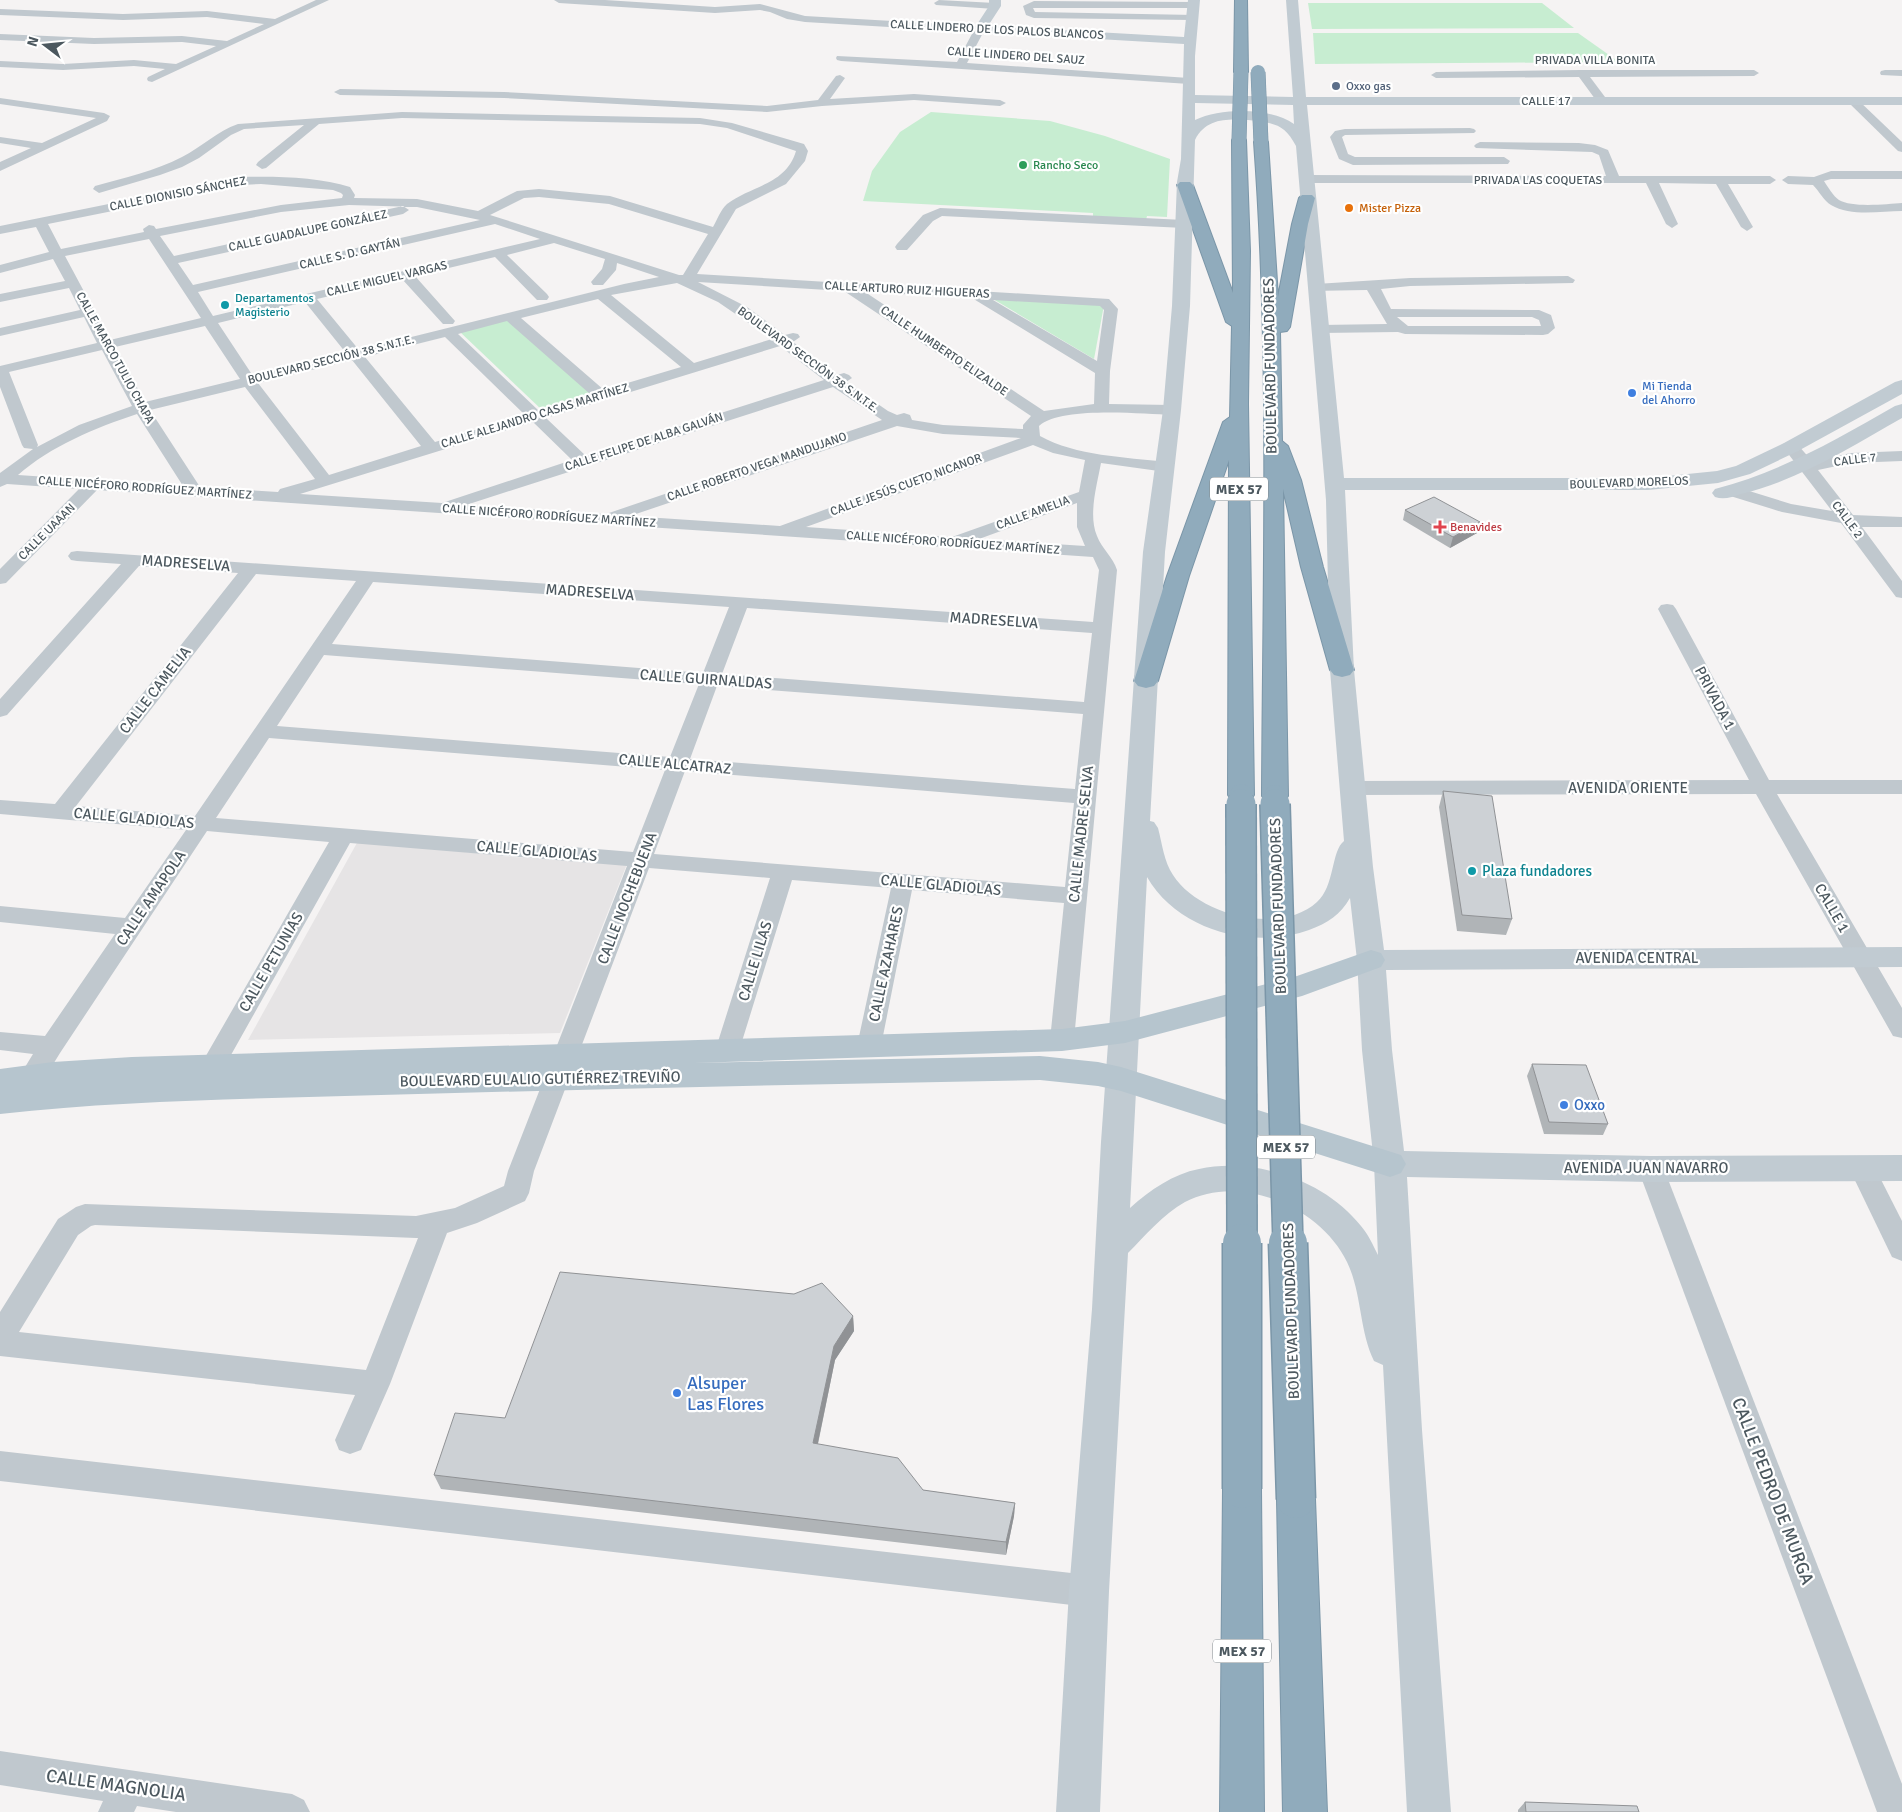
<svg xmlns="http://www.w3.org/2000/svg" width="1902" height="1812" font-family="Signika,sans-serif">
<rect width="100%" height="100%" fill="#f5f3f3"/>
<!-- education -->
<polygon fill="#e6e4e5" points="358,841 513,857 627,864 560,1033 248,1040"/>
<!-- green -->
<g fill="#c7edd1">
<polygon points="1308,3 1542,3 1574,28 1312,29"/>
<polygon points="1313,33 1578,33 1619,62 1315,64"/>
<polygon points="931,112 1050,121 1105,136 1170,159 1167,217 1147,216 1146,220 1093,217 1093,213 863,201 872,171 900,132"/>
<polygon points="993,299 1104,305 1094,359"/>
<polygon points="508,320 592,393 542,410 460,332"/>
</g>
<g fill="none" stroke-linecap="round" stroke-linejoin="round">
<!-- highway casing -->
<g stroke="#7b96a8" stroke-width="2">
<g id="highway">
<polygon points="1235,0 1247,0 1248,72 1241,76 1234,72"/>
<polygon points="1239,136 1244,137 1246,140 1250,251 1248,404 1254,795 1250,801 1241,803 1232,801 1228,795 1229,460 1189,576 1158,681 1154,686 1146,688 1138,686 1134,681 1167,576 1223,422 1230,417 1232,326 1226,322 1177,185 1180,182 1190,182 1193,185 1233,293 1232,140 1234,137"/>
<path d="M1261 138 1266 139 1268 142 1278 297 1292 224 1299 198 1302 195H1312L1315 198 1308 224 1290 327 1287 331 1280 332 1282 441 1288 446 1301 480 1323 567 1354 670 1350 675 1342 677 1334 675 1330 670 1301 567 1283 489 1288 796 1284 802 1275 804 1266 802 1262 796C1263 578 1270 359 1254 142L1256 139Z"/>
<polygon points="1242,1471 1255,1476 1261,1489 1264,1812 1220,1812 1223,1489 1229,1476"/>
<polygon points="1296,1481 1309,1486 1315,1499 1327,1812 1283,1812 1277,1499 1283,1486"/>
</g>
</g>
<!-- street -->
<g fill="#c0c8ce" fill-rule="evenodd">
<polygon points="316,0 329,0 152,82 148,81 147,79 148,77 165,69 134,66 63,70 0,67 0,61 63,64 134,60 176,64 216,46 182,42 94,44 0,40 0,34 94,38 182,36 227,41 264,24 207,17 123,20 0,15 0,9 123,14 207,11 275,19"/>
<polygon points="554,0 605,0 715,7 760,4 805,16 980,26 985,29 967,63 1189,78 1194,81 1189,84 841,61 837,60 836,58 837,56 957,62 973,32 805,22 787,19 770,12 760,10 715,13 559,3"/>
<polygon points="939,0 995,3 1000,6 995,9 936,5 934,3"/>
<polygon points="1034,1 1193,2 1198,5 1193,8 1033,8 1035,12 1195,15 1195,19 1191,20 1034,18 1026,15 1023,6"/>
<polygon points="1581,70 1754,70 1759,73 1754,76 1590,77 1608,101 1602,104 1598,103 1579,77 1436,78 1431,75 1436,72"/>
<polygon points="1885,70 1902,70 1902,76 1881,75 1880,73 1881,71"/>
<polygon points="840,75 845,78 830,99 914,94 1000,100 1006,103 1000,106 914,100 822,106 767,112 504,98 340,95 334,92 340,89 504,92 767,106 818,100 836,76"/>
<polygon points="0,98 104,113 110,116 107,121 0,171 0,162 31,148 0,143 0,137 42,143 96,118 0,104"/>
<polygon points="1853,98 1857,99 1902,142 1902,152 1898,151 1849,103 1847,101"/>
<path d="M402 112 700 118 732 123 804 144 808 151 805 161 786 184 736 209 697 274 1109 299 1118 309 1110 371 1109 404 1172 405 1177 407 1180 410 1177 413 1172 415C1142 414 1061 406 1039 426L1040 436C1076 456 1125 457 1166 462L1172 464 1174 467 1172 470 1166 472 1101 463C1097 485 1088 515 1097 536 1102 549 1113 557 1117 570L1074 1040 1071 1047 1062 1049 1053 1047 1050 1040 1064 903 912 890 881 1046 878 1053 869 1055 860 1053 857 1046 891 888 792 880 739 1051 736 1058 727 1060 718 1058 715 1051 770 878 649 868 534 1171 529 1193 525 1201 477 1223 447 1233 390 1384 361 1450 350 1454 339 1450 335 1440 355 1395 0 1356V1312L58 1219 76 1207 85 1204 416 1216 455 1208 504 1186 508 1171 627 866 350 843 213 1087 204 1090 195 1087 192 1080 329 842 207 831 60 1053 33 1097 24 1100 15 1097 11 1090 33 1054 0 1050V1032L45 1036 115 934 0 922V906L125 918 186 830 0 814V800L55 804 238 573 139 566 7 715 0 717V699L121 564 77 561 71 560 68 556 71 552 77 551 1093 622 1099 570 1093 557 97 490 6 583 0 584V569L79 489 7 484 0 487V473L33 449 24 448 22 445 0 387V366L97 343 84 317 0 336V328L80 310 69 288 0 302V294L65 281 53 259 0 273V265L49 252 36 227 0 234V226L242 177C275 176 319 177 350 187L355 195 354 198 417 199 478 211 517 191 539 189 610 196 713 227C717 220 721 209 727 204 752 185 786 185 796 151L727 128 700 124 402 118 319 124 266 168 262 169 256 165 258 162 304 125 244 129 231 135 199 158 182 167 160 175 99 193 93 189 95 186C124 178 155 171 182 157 202 147 217 131 238 124ZM261 184 333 190 341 193 343 195 342 198 281 205 156 229 154 226 149 225 143 229 144 232 61 249 48 224 242 185ZM539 197 609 204 708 234 683 275H679L490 215 524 198ZM349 205 417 207 480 220 193 285 178 263 403 214 409 210 403 206 174 256 160 236 281 212ZM495 224 540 239 213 316 198 292ZM149 239 201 318 110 340 65 256ZM554 243 605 259 602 269 591 282 593 285H603L616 270 617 263 659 277 624 284 359 350 317 299 402 279 443 324H453L455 321 415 276 495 257 537 300H547L549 297 547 294 507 255ZM698 282 844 291 1031 416 1023 425V429L943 425 912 420 910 415 904 413 897 415 888 411 846 382 852 378 849 375 844 373 837 375 793 342 800 337 798 334 793 333 785 335 747 307ZM677 283 718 302 772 339 694 363 611 295ZM865 292 972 298 1095 373 1094 404 1044 411ZM598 299 681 367 604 390 521 318ZM993 300 1100 306 1104 310 1097 361ZM305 302 346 353 253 376 218 323ZM507 321 590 394 538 410 458 334ZM205 326 240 379 145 402 115 347ZM445 337 525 415 435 442 365 357ZM780 346 824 380 586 456 546 418ZM102 350 132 406 79 425 37 447 38 445 9 372ZM352 360 421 446 329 475 258 383ZM245 387 315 479 280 489 278 492 200 487 150 410ZM833 387 882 420 606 514 466 505ZM137 414 183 486 18 475C51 446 95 428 137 414ZM533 422 572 460 442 503 300 494ZM897 426 943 434 1021 438 780 526 630 516ZM1033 445 1053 453 1085 460 1079 492 952 537 806 527ZM1077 503V527L1085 546 979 539ZM256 574 356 581 195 816 76 806ZM373 582 729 607 703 673 332 644ZM747 608 1092 633 1084 702 722 674ZM324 655 699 684 670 757 277 726ZM717 686 1083 714 1075 789 690 759ZM269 738 665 770 633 852 216 818ZM685 771 1074 803 1065 887 654 854ZM95 1225 416 1238H418L366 1370 19 1332 78 1235 91 1226Z"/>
<polygon points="1470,128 1474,129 1476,131 1474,133 1345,135 1342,137 1348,154 1355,157 1504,157 1510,161 1508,164 1353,165 1339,159 1330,137 1335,131 1345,129"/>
<polygon points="1480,142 1579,143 1595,145 1608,150 1619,176 1770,176 1776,180 1770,184 1728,184 1753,227 1747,231 1741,227 1716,184 1659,183 1678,224 1672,228 1666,224 1646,183 1306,183 1300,179 1306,175 1606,176 1599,155 1592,152 1476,148 1474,146 1476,144"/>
<path d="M1831 171H1902V179H1831L1824 181C1828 187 1833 196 1839 200 1852 208 1887 204 1902 203V211C1881 211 1851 217 1831 205 1824 201 1819 191 1813 185L1788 184 1782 180 1788 176 1814 177Z"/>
<polygon points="940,208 1184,220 1190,224 1184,228 942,216 933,221 907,250 897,250 895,247 897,244 923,215"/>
<path d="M1568 276 1575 280 1573 283 1410 286 1381 289 1391 309 1539 310 1551 315 1555 328 1548 334 1543 335 1405 334 1398 332 1320 333 1315 332 1313 329 1315 326 1320 325 1387 324 1367 290 1311 291 1309 288 1311 285 1316 284 1410 278ZM1397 317H1532L1539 320 1541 326H1408Z"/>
<polygon points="1791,442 1797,444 1812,461 1851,453 1902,451 1902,461 1851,463 1818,470 1853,515 1902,517 1902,527 1862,527 1902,581 1902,598 1896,597 1841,523 1782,512 1727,495 1725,491 1727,487 1733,486 1791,504 1832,511 1783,447 1785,444"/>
<polygon points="1667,604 1673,605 1676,609 1769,780 1902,780 1902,794 1777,794 1902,1008 1902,1038 1893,1036 1756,794 1354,795 1347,793 1344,788 1347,783 1354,781 1749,780 1658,609 1661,605"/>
<polygon points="1862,1157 1871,1160 1902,1221 1902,1261 1892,1257 1849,1168 1853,1160"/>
<polygon points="1651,1158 1660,1161 1664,1169 1902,1784 1902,1812 1877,1812 1638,1169 1642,1161"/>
<polygon points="0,1451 1089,1575 1100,1580 1105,1591 1100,1602 1089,1607 0,1481"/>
<polygon points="0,1751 292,1794 304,1800 310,1812 176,1812 137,1806 134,1812 98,1812 103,1801 0,1785"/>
</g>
<!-- secondary -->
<g fill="#c1cbd2" fill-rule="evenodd">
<path d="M989 0H1001V6L988 26 1184 37 1188 0H1200L1195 56V95L1293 97 1286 0H1298L1306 97H1902V105H1307L1344 478H1648L1717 471 1736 466 1784 443 1895 382 1902 380V394L1798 451 1750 474 1718 483 1648 490H1345L1354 670 1373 867 1384 950 1902 947V967L1386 970 1392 1050 1404 1151 1651 1156 1902 1155V1181L1651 1182 1407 1177 1422 1430 1451 1812H1407L1383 1365 1374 1361C1359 1330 1362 1293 1347 1262 1321 1208 1241 1172 1185 1202 1163 1214 1145 1236 1128 1253L1109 1591 1100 1812H1056L1069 1591 1092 1309 1101 1142 1143 552 1163 410 1172 306 1177 182 1181 159 1184 44 976 32 974 29 989 6ZM1195 103 1293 105 1294 124C1270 107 1221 108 1195 120ZM1248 120C1273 123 1284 123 1296 146L1326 500 1330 670 1344 841C1331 851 1335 886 1317 902 1280 936 1198 915 1173 875 1164 862 1162 843 1158 828L1154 822 1150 821 1165 552 1181 410 1190 306 1195 140C1206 118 1227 119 1248 120ZM1147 877C1178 931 1253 950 1309 930 1328 923 1340 915 1350 898L1357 960 1362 1050 1374 1164 1378 1255C1373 1245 1368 1234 1361 1226 1325 1180 1255 1157 1199 1169 1173 1174 1150 1190 1130 1208Z"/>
<path d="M1902 404V418C1851 447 1799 480 1741 494 1732 497 1724 500 1715 497L1712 493 1715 489C1781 472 1837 439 1895 406Z"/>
</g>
<!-- primary -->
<path fill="#b6c5ce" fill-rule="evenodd" d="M1371 950 1381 953 1385 960 1381 967 1302 996 1125 1043 1062 1051 693 1063 1040 1056 1098 1062 1121 1067 1401 1155 1406 1164 1401 1173 1390 1177 1121 1091 1098 1086 1040 1080C820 1084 601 1089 381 1095 254 1099 126 1100 0 1114V1069L53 1062 132 1057 1062 1029 1125 1021 1297 976Z"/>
<!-- highway -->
<use href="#highway" fill="#90abbc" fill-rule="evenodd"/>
<!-- highway-bridge-far3 casing -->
<g stroke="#7b96a8" stroke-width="15" stroke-linecap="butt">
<g id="highway-bridge-far3">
<polyline points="1258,72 1261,142"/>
<polyline points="1239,140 1241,72"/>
</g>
</g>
<!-- highway-bridge-far2 casing -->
<g stroke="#7b96a8" stroke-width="24" stroke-linecap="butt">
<g id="highway-bridge-far2">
<polyline points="1241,795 1241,805"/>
<polyline points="1275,796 1275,805"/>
</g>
</g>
<!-- highway-bridge-far1 casing -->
<g stroke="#7b96a8" stroke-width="32" stroke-linecap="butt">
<g id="highway-bridge-far1">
<polyline points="1241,804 1242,1244"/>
<polyline points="1275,804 1288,1244"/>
</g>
</g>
<!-- highway-bridge casing -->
<g stroke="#7b96a8" stroke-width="41" stroke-linecap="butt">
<g id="highway-bridge">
<polyline points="1242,1243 1242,1489"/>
<polyline points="1288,1243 1296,1499"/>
</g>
</g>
<!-- highway-bridge-far3 -->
<use href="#highway-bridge-far3" stroke="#90abbc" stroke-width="14"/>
<!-- highway-bridge-far2 -->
<use href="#highway-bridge-far2" stroke="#90abbc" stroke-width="22"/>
<!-- highway-bridge-far1 -->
<use href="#highway-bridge-far1" stroke="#90abbc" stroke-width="29"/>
<!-- highway-bridge -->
<use href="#highway-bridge" stroke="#90abbc" stroke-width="38"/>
</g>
<!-- wall -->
<g fill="#b0b4b7">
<polygon points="1405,510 1480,522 1477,533 1450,548 1403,520"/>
<polygon points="1443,791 1512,919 1506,935 1457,931 1439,807"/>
<polygon points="1532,1064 1608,1124 1603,1135 1544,1134 1527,1076"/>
<polygon points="853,1316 854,1331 835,1360 818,1444 923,1490 1015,1503 1014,1516 1006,1555 441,1489 434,1475 505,1418"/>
<polygon points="1525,1802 1639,1812 1518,1812 1518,1810"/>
</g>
<!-- shaded-wall -->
<g fill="#909295">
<polygon points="1480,522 1477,533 1450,548 1453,537"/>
<polygon points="853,1316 854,1331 835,1360 815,1457 813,1443 834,1346"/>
<polygon points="1015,1503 1014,1516 1006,1555 1006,1542"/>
</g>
<!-- building -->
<g fill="#cdd1d5" stroke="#909295">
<polygon points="1434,497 1480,522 1453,537 1405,510"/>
<polygon points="1443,791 1492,796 1512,919 1462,915"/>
<polygon points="1532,1064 1586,1065 1608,1124 1549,1122"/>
<polygon points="560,1272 794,1294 822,1283 853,1316 834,1346 813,1443 898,1458 923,1490 1015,1503 1006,1542 434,1475 455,1413 505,1418"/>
<polygon points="1525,1802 1637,1806 1639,1812 1526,1812"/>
</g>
<!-- markers -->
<circle fill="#5c6f8a" stroke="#fff" stroke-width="2" cx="1336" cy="86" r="5"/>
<circle fill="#2e9e5b" stroke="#fff" stroke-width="2" cx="1023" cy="165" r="5"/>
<circle fill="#e8710a" stroke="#fff" stroke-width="2" cx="1349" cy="208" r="5"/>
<g fill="#0f9aa8" stroke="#fff" stroke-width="2">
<circle cx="225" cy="305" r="5"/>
<circle cx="1472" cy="871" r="5"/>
</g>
<g fill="#3f7fe0" stroke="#fff" stroke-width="2">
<circle cx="1632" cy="393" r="5"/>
<circle cx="1564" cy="1105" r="5"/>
<circle cx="677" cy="1393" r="5"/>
</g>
<path fill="#e0444e" stroke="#fff" stroke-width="2" d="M1437.5 519.5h5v5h5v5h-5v5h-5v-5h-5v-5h5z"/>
<g text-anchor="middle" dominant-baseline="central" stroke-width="4.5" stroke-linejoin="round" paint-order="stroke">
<!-- far-street labels -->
<g font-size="12" fill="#4c585f" stroke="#fff">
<text transform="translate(997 30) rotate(3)">CALLE LINDERO DE LOS PALOS BLANCOS</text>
<text transform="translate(1016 56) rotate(4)">CALLE LINDERO DEL SAUZ</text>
<text x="1595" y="60">PRIVADA VILLA BONITA</text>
<text x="1546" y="101">CALLE 17</text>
<text x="1538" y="180">PRIVADA LAS COQUETAS</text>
<text transform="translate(178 194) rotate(-11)">CALLE DIONISIO SÁNCHEZ</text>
<text transform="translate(308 231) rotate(-12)">CALLE GUADALUPE GONZÁLEZ</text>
<text transform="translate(350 254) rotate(-13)">CALLE S. D. GAYTÁN</text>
<text transform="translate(387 279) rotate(-13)">CALLE MIGUEL VARGAS</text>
<text transform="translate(907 290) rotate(3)">CALLE ARTURO RUIZ HIGUERAS</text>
<text transform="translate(944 351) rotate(34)">CALLE HUMBERTO ELIZALDE</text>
<text transform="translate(115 358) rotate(61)">CALLE MARCO TULIO CHAPA</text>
<text transform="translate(331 360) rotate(-14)">BOULEVARD SECCIÓN 38 S.N.T.E.</text>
<text transform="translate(808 360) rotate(36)">BOULEVARD SECCIÓN 38 S.N.T.E.</text>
<text transform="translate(535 416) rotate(-17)">CALLE ALEJANDRO CASAS MARTÍNEZ</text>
<text transform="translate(644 442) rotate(-18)">CALLE FELIPE DE ALBA GALVÁN</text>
<text transform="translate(1855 460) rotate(-7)">CALLE 7</text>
<text transform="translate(757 467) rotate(-19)">CALLE ROBERTO VEGA MANDUJANO</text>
<text transform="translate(1629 483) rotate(-2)">BOULEVARD MORELOS</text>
<text transform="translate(906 485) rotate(-20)">CALLE JESÚS CUETO NICANOR</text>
<text transform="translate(145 488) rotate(4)">CALLE NICÉFORO RODRÍGUEZ MARTÍNEZ</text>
<text transform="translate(1033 513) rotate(-20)">CALLE AMELIA</text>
<text transform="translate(549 516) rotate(4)">CALLE NICÉFORO RODRÍGUEZ MARTÍNEZ</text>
<text transform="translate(1847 520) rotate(54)">CALLE 2</text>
<text transform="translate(47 532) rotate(-45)">CALLE UAAAN</text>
<text transform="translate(953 543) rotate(4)">CALLE NICÉFORO RODRÍGUEZ MARTÍNEZ</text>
</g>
<!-- far-service labels -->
<g font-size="12" fill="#4e5e75" stroke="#fff" text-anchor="start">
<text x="1346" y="86">Oxxo gas</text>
</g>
<!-- far-leisure labels -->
<g font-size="12" fill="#27864d" stroke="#fff" text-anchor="start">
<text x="1033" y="165">Rancho Seco</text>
</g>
<!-- far-food labels -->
<g font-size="12" fill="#c56008" stroke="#fff" text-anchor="start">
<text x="1359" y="208">Mister Pizza</text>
</g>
<!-- far-culture labels -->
<g font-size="12" fill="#0d838f" stroke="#fff" text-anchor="start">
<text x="235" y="298">Departamentos<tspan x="235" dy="14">Magisterio</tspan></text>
</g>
<!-- far-shop labels -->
<g font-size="12" fill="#366cbe" stroke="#fff" text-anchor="start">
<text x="1642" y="386">Mi Tienda<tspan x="1642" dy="14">del Ahorro</tspan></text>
</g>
<!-- far-health labels -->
<g font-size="12" fill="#be3a42" stroke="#fff" text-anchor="start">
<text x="1450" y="527">Benavides</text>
</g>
<!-- shield labels -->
<g fill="#fff" stroke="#828a8f" stroke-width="1">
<rect x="1210" y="477.5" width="58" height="23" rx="4"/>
<rect x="1257" y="1135.5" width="58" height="23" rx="4"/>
<rect x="1213" y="1639.5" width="58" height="23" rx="4"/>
</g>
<g font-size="14" font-weight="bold" fill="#4c585f">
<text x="1239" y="489">MEX 57</text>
<text x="1286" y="1147">MEX 57</text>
<text x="1242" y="1651">MEX 57</text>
</g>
<!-- street labels -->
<g font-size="15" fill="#4c585f" stroke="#fff">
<text transform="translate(1270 366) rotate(-91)">BOULEVARD FUNDADORES</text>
<text transform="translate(186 563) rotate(4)">MADRESELVA</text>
<text transform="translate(590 592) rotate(4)">MADRESELVA</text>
<text transform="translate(994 620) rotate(4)">MADRESELVA</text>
<text transform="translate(706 679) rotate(4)">CALLE GUIRNALDAS</text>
<text transform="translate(155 690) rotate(-52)">CALLE CAMELIA</text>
<text transform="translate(1715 698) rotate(62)">PRIVADA 1</text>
<text transform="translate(675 764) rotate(5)">CALLE ALCATRAZ</text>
<text x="1628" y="788">AVENIDA ORIENTE</text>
<text transform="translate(134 818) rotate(5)">CALLE GLADIOLAS</text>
<text transform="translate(1081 834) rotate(-84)">CALLE MADRE SELVA</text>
<text transform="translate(537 851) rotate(5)">CALLE GLADIOLAS</text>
<text transform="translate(941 885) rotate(5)">CALLE GLADIOLAS</text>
<text transform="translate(151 898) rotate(-56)">CALLE AMAPOLA</text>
<text transform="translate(627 898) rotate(-69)">CALLE NOCHEBUENA</text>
<text transform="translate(1278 906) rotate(-92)">BOULEVARD FUNDADORES</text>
<text transform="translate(1832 908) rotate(60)">CALLE 1</text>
<text x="1637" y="958">AVENIDA CENTRAL</text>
<text transform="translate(755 961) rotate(-73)">CALLE LILAS</text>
<text transform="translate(271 962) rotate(-60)">CALLE PETUNIAS</text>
<text transform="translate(886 964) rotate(-78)">CALLE AZAHARES</text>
<text transform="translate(540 1079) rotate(-1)">BOULEVARD EULALIO GUTIÉRREZ TREVIÑO</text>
<text x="1646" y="1168">AVENIDA JUAN NAVARRO</text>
<text transform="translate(1291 1311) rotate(-92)">BOULEVARD FUNDADORES</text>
</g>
<!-- culture labels -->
<g font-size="15" fill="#0d838f" stroke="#fff" text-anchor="start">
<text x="1482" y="871">Plaza fundadores</text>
</g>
<!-- shop labels -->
<g font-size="15" fill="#366cbe" stroke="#fff" text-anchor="start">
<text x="1574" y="1105">Oxxo</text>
</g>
<!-- near-shop labels -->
<g font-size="18" fill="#366cbe" stroke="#fff" text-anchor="start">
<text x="687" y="1383">Alsuper<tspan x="687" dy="21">Las Flores</tspan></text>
</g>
<!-- near-street labels -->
<g font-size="18" fill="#4c585f" stroke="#fff">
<text transform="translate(1773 1491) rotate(69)">CALLE PEDRO DE MURGA</text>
<text transform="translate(116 1785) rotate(8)">CALLE MAGNOLIA</text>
</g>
</g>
<!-- north arrow -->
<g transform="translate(45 45) rotate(286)" stroke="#ffffff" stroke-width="4" paint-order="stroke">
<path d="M0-4L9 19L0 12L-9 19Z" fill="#4c585f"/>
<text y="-8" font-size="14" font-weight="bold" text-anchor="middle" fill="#4c585f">N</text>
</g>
</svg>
